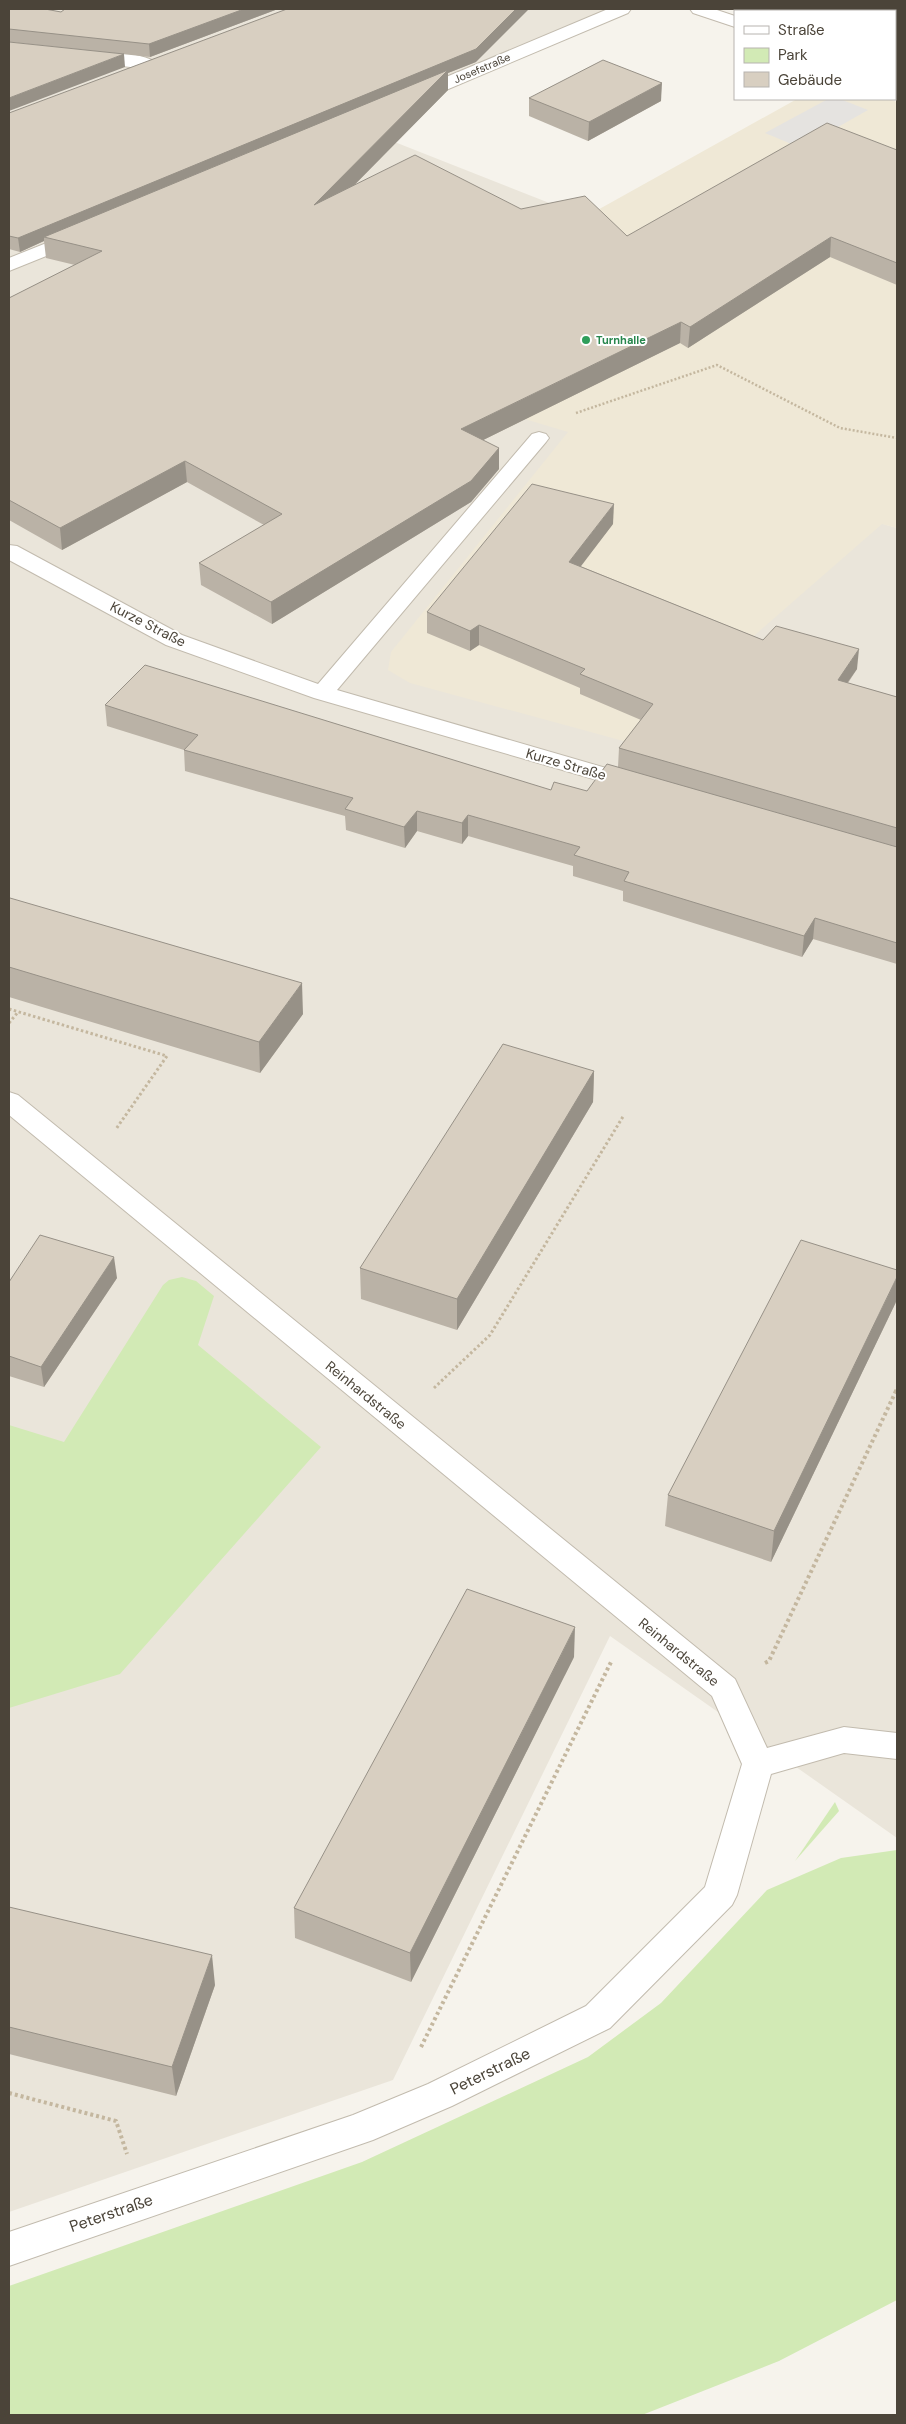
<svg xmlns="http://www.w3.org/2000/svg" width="906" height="2424" font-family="'DM Sans',sans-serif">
<rect width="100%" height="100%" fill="#f6f3ec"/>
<!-- residential -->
<polygon fill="#eae5da" points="9,9 622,9 349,124 585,217 356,368 897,528 897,1838 610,1636 393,2080 9,2212"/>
<!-- education -->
<polygon fill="#efe8d6" points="797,99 888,99 897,102 897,528 882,524 631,743 410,683 388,670 391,652 568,432 355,368 585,217"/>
<!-- green -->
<g fill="#d2eab5">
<polygon points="182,1277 196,1281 214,1296 198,1345 321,1447 120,1674 9,1708 9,1425 64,1442 163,1285 169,1280"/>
<polygon points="835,1802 839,1811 795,1861"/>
<polygon points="897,1850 897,2300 779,2361 642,2415 9,2415 9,2286 362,2162 588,2057 661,2003 767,1890 841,1858"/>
</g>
<!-- parking -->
<polygon fill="#e5e3e0" points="828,99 840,99 868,110 801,148 765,133"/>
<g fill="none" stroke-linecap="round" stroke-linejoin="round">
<!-- minor casing -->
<g stroke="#c2bbae" stroke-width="2">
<g id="minor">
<polygon points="608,9 631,9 628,13 420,101 408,101 405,97 408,93"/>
<polygon points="690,9 714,9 735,16 735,27 693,13"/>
<path d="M87 51C103 52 149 52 158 65L155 69C149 70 90 62 81 60L78 56 81 52Z"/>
<rect x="895" y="78" width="2" height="10"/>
<polygon points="79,230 86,232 89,236 86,240 9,271 9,258"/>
<polygon points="539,432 546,434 549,438 546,442 337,690 644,779 648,784 644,789 636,791 628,789 314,698 166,645 9,560 9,545 17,546 182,635 318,684 532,434"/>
<polygon points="9,1092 18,1095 735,1679 767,1748 844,1727 897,1733 897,1759 844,1753 771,1774 737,1895 732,1905 610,2028 452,2106 373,2140 9,2266 9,2232 353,2115 428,2084 586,2006 705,1887 742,1764 712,1696 9,1115"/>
</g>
</g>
<!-- path-far2 -->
<polyline stroke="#c4b79f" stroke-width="2.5" stroke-dasharray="2 2" stroke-linecap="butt" points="576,413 717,365 840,428 897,438"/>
<!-- path-far1 -->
<g stroke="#c4b79f" stroke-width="3" stroke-dasharray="2.5 2.5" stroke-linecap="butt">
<polyline points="9,1009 167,1056 116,1129"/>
<polyline points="9,1023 18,1012"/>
<polyline points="434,1388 490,1335 624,1115"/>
<polyline points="895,1392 897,1388"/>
</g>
<!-- path -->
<g stroke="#c4b79f" stroke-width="4" stroke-dasharray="3 3" stroke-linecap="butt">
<polyline points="765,1663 769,1661 896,1391"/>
<polyline points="421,2047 612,1660"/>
<polyline points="9,2093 116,2121 127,2154"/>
</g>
<!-- minor -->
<use href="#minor" fill="#fff" fill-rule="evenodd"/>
</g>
<!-- wall -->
<g fill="#bab2a6">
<polygon points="9,9 61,12 65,9 278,9 150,57 9,42"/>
<polygon points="476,62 448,73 448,90 355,184 521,209 627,236 897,150 897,285 830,257 688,348 680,343 483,440 499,469 471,502 272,624 201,585 199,563 264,525 187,482 62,550 9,520 9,298 75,265 46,258 44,241 20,252 9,249 9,113"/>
<polygon points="529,98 661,101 588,141 529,116"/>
<polygon points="613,524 580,566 763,640 857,669 848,683 897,697 897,964 813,939 802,957 623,901 623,891 573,876 573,866 468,836 462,844 417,831 405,848 346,830 345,816 185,771 184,750 107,726 105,705 551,790 587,791 618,767 619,748 641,720 580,694 580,688 479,645 470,651 427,633 427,612"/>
<polygon points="9,899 303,1014 260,1073 9,997"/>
<polygon points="594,1071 593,1102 457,1330 361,1299 360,1268"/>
<polygon points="117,1278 44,1387 9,1376 9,1282"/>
<polygon points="896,1302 771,1562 665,1526 668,1495"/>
<polygon points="574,1657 411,1982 295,1938 294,1908"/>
<polygon points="9,1907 215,1985 176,2096 9,2054"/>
</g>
<!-- shaded-wall -->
<g fill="#979187">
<polygon points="244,9 278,9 150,57 149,44"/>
<polygon points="516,9 529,9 476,62 448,73 448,90 315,225 44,237 44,241 20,252 18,238"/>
<polygon points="124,54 125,67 9,111 9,98"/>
<polygon points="662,83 661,101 588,141 589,122"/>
<polygon points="831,237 830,257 688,348 690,327"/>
<polygon points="681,322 680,343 461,451 461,429"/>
<polygon points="499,448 499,469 471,502 272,624 271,602"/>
<polygon points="185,461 187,482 62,550 60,528"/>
<polygon points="614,504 613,524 569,582 569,562"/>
<polygon points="479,625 479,645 470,651 470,631"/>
<polygon points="859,649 857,669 835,700 838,680"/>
<polygon points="417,811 417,831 405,848 404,827"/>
<polygon points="468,815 468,836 462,844 462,823"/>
<polygon points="815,918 813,939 802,957 804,936"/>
<polygon points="302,983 303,1014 260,1073 259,1042"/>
<polygon points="594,1071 593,1102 457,1330 457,1299"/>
<polygon points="114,1257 117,1278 44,1387 41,1367"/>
<polygon points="897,1277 897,1291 896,1302 771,1562 774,1531"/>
<polygon points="575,1627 574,1657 411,1982 410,1953"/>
<polygon points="212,1955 215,1985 176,2096 172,2067"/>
</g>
<!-- building -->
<g fill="#d8cfc1" stroke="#979187">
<polygon points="9,9 45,9 61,12 65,9 244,9 149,44 9,29"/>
<polygon points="287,9 516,9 476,49 18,238 9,236 9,113"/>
<polygon points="9,42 124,54 9,98"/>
<polygon points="603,60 662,83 589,122 529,98"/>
<polygon points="448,70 314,205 415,155 521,209 585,196 627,236 827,123 897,150 897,263 831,237 690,327 681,322 461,429 499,448 471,481 271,602 199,563 282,514 185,461 60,528 9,500 9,298 102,251 44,237"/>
<polygon points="532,484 614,504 569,562 763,640 776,626 859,649 838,680 897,697 897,828 619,748 653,704 580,674 585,669 479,625 470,631 427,612"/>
<polygon points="145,665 551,790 554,782 587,791 607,764 897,847 897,943 815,918 804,936 624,881 629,872 574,855 580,847 468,815 462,823 417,811 404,827 345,809 353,798 184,750 198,735 105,705"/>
<polygon points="10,898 302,983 259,1042 9,967 9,899"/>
<polygon points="503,1044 594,1071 457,1299 360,1268"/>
<polygon points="40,1235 114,1257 41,1367 9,1356 9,1282"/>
<polygon points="801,1240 897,1270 897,1277 774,1531 668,1495"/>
<polygon points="467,1589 575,1627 410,1953 294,1908"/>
<polygon points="9,1907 212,1955 172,2067 9,2027"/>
</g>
<!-- markers -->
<circle fill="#2e9e5b" stroke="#fff" stroke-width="2" cx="586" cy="340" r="5"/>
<g text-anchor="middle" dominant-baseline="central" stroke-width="4" stroke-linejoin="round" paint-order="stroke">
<!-- far-street labels -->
<g font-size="11" fill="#4b4439" stroke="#fff">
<text transform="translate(482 68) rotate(-23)">Josefstraße</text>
</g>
<!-- far-leisure labels -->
<g font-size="11" font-weight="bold" fill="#27864d" stroke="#fff" text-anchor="start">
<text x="596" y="340">Turnhalle</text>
</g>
<!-- street labels -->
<g font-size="14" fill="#4b4439" stroke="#fff">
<text transform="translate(148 624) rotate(27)">Kurze Straße</text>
<text transform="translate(566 764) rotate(16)">Kurze Straße</text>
<text transform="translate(366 1395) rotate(39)">Reinhardstraße</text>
<text transform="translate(679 1652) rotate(39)">Reinhardstraße</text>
</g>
<!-- near-street labels -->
<g font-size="16" fill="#4b4439" stroke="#fff">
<text transform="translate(490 2071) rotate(-26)">Peterstraße</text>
<text transform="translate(111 2213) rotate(-19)">Peterstraße</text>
</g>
</g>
<!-- border -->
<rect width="906" height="2424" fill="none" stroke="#4b4439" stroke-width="20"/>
<!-- legend -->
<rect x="734" y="10" width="162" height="90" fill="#ffffff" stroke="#b7b4b0"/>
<rect x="744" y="26" width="25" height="8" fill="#ffffff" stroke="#b7b4b0"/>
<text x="778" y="35" font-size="15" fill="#4b4439">Straße</text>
<rect x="744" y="48" width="25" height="15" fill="#d2eab5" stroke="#b7b4b0"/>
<text x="778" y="60" font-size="15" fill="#4b4439">Park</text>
<rect x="744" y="72" width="25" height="15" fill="#d8cfc1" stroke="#b7b4b0"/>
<text x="778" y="85" font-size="15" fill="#4b4439">Gebäude</text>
</svg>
